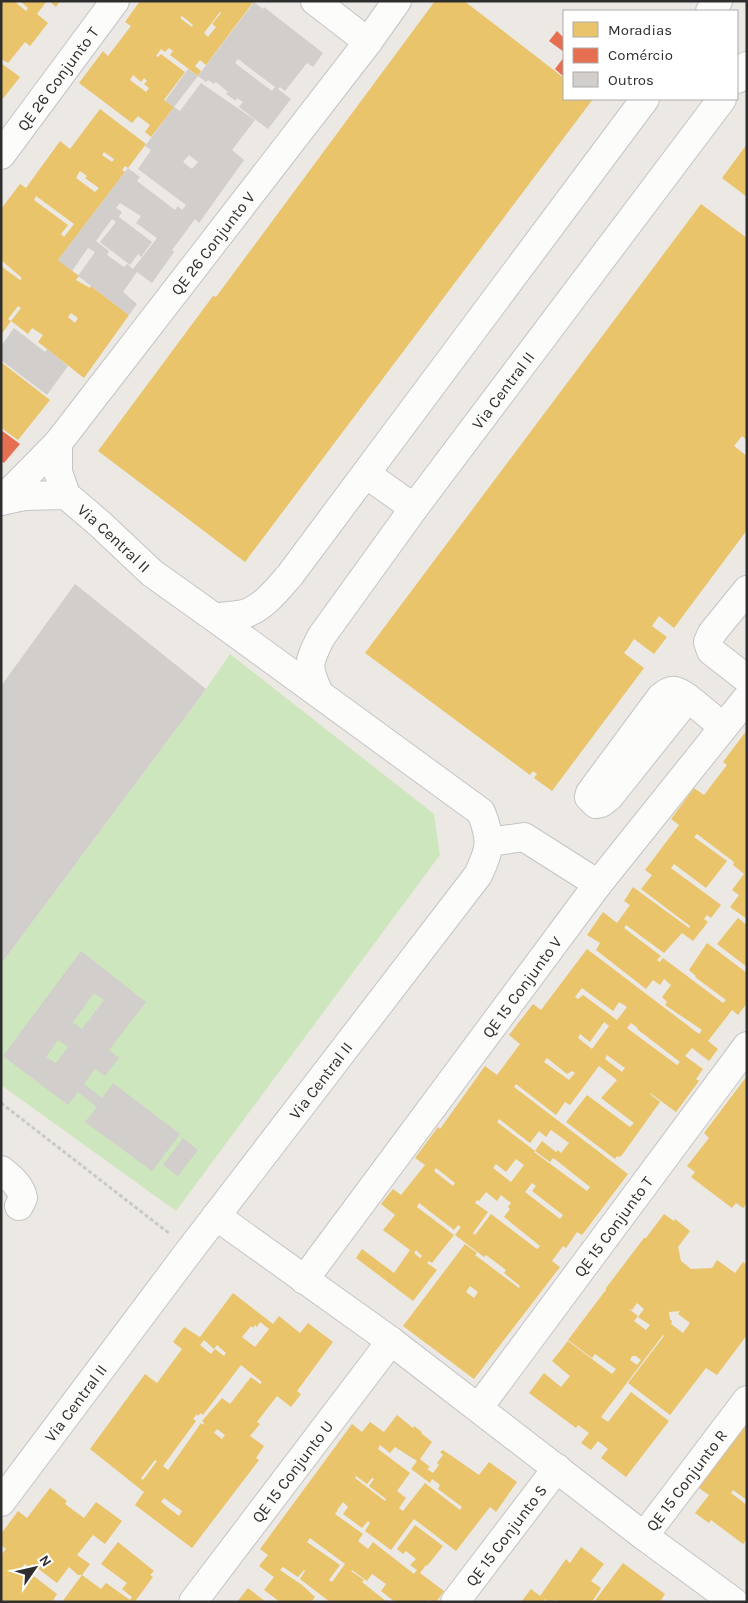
<svg xmlns="http://www.w3.org/2000/svg" width="748" height="1603" font-family="Karla,sans-serif">
<rect width="100%" height="100%" fill="#ece8e4"/>
<!-- green -->
<polygon fill="#cee6be" points="230,654 434,814 440,855 176,1211 1,1085 1,964 206,689"/>
<!-- homes -->
<g fill="#e9c46a" fill-rule="evenodd">
<polygon points="1,1 14,1 26,11 28,8 20,1 46,2 37,14 48,23 30,46 25,42 8,63 1,59"/>
<polygon points="49,1 60,1 56,7"/>
<path d="M140 1H254L206 65 200 60 195 66 201 71 198 76 170 55 173 51 169 48 165 52 161 49 156 56 158 57 161 54 185 72 164 100 174 107 151 137 145 132 150 125 138 116 132 123 79 83 103 51 108 56 131 26 125 22ZM220 12 221 13 212 24 216 27 208 37 204 33ZM182 16 193 25 192 27 180 18ZM133 75 141 82 144 78 147 81 144 84 149 88 146 92 130 80Z"/>
<polygon points="435,1 464,1 485,17 564,78 564,99 593,99 245,562 98,451 213,296 216,297"/>
<polygon points="1,63 20,77 1,101"/>
<path d="M100 109 146 144 128 168 125 166 122 170 125 172 58 260 79 276 76 280 90 288 91 286 129 315 84 378 38 342 43 335 32 328 28 334 11 321 21 308 18 306 8 319 11 321 1 335V266L20 280 22 278 1 260V209L20 184 26 188 60 141 70 149ZM104 152 114 159 112 162 102 155ZM80 171 87 176 85 178 99 188 95 192 76 178ZM36 196 74 224 64 237 61 234 68 225 34 200ZM71 313 78 318 75 323 68 317Z"/>
<polygon points="747,144 747,197 722,178"/>
<polygon points="701,204 747,238 747,440 742,436 734,446 747,456 747,530 674,628 659,616 652,626 667,637 654,654 634,639 628,648 624,653 644,668 552,791 534,778 537,774 533,771 530,775 365,653"/>
<polygon points="1,362 50,400 18,440 1,428"/>
<path d="M747 730V919L730 907 739 895 732 890 744 874 733 865 734 862 697 834 694 837 727 861 706 888 674 864 671 868 721 905 711 918 707 915 704 919 708 922 693 941 682 933 664 953 626 925 624 928 661 956 657 960 660 962 663 958 723 1003 726 1000 695 977 696 976 689 970 707 943 747 973V1003L738 1015 732 1010 708 1041 718 1049 709 1061 692 1048 685 1056 703 1069 696 1079 699 1081 676 1112 650 1093V1094L660 1102 622 1155 619 1157 617 1156 615 1159 566 1122 587 1095 630 1127 634 1123 601 1098 617 1080 599 1066 570 1105 565 1102 556 1115 516 1084 514 1087 628 1174 582 1235 577 1232 566 1248 563 1246 552 1261 560 1267 474 1379 403 1326 465 1244 477 1253 475 1255 519 1288 520 1286 504 1273 506 1270 486 1255 484 1257 455 1235 461 1227 458 1225 454 1230 419 1203 417 1207 454 1235 432 1263 429 1261 427 1263 437 1270 413 1301 356 1258 362 1249 394 1273 410 1250 383 1230 395 1215 381 1204 393 1189 401 1195 425 1165 415 1158 438 1127 440 1129 485 1066 497 1075 520 1044 509 1035 533 1004 541 1010 587 949 699 1034 702 1030 665 1005 667 1002 662 997 671 985 664 979 660 985 653 980 646 989 596 950 600 943 587 935 603 912 617 923 630 905 624 901 633 887 689 928 690 926 641 889 652 875 645 870 679 825 671 819 694 788 704 795 727 765 723 762ZM582 988 613 1011 619 1002 627 1007 617 1020 583 995 578 999 575 997ZM604 1022 609 1026 592 1049 578 1038 580 1034 590 1042ZM631 1023 638 1028 637 1029 680 1062 677 1065 627 1028ZM607 1055 625 1068 622 1072 605 1059ZM547 1058 567 1074 572 1071 575 1073 569 1080 544 1062ZM499 1119 530 1143 539 1131 546 1137 551 1130 569 1143 561 1153 558 1150 556 1152 542 1141 535 1151 550 1162 553 1158 556 1160 590 1187 587 1191 534 1152 535 1151 497 1122ZM516 1159 524 1165 511 1182 493 1168 496 1164 506 1172ZM436 1168 455 1183 453 1186 434 1171ZM532 1183 536 1186 532 1191 563 1215 560 1219 525 1192ZM486 1192 497 1201 501 1195 511 1203 508 1207 510 1209 504 1217 540 1246 537 1249 491 1214 475 1235 473 1233 488 1212 475 1203 477 1200 479 1201ZM416 1250 422 1256 420 1258 414 1253ZM470 1286 478 1292 474 1298 466 1292Z"/>
<polygon points="738,918 747,925 747,967 717,944"/>
<polygon points="747,1076 747,1203 743,1208 736,1203 732,1208 691,1177 695,1172 687,1166 709,1138 704,1133"/>
<path d="M664 1214 674 1221 675 1219 690 1231 678 1247 681 1261 691 1269 712 1268 717 1260 735 1273 743 1262 747 1265V1335L717 1375 706 1368 670 1415 628 1383 664 1336 663 1335 601 1417 608 1422 631 1392 669 1421 626 1477 601 1458 608 1449 598 1441 591 1450 581 1443 589 1433 578 1425 576 1428 529 1393 544 1373 561 1387 570 1376 552 1361 568 1341 612 1374 616 1369 595 1354 592 1358 568 1340 605 1291 606 1292V1288L644 1238H646ZM637 1303 644 1309 638 1317 650 1325 646 1330 634 1321 638 1316 629 1309 632 1310ZM680 1311 678 1314 690 1323 683 1333 671 1324 672 1321 670 1319 669 1312ZM632 1356H636L641 1360 637 1365 630 1360Z"/>
<path d="M233 1293 273 1324 279 1316 300 1333 308 1323 333 1342 297 1391 301 1394 291 1407 277 1396 257 1422 260 1424 250 1436 264 1446 256 1458 259 1460 192 1548 135 1505 144 1492 90 1449 145 1374 157 1383 182 1349 173 1342 184 1327 200 1337ZM260 1322 269 1329 255 1347 242 1337 251 1326 253 1328 255 1325 257 1327ZM204 1340 214 1349 217 1345 226 1353 224 1356 215 1349 211 1354 200 1345ZM241 1365 262 1382 260 1384 251 1377 230 1404 222 1398 202 1421 204 1423 203 1425 201 1423 199 1426 168 1470 163 1466 196 1421 193 1419 197 1414 198 1416 201 1413 203 1415ZM217 1429 225 1435 222 1439 214 1433ZM155 1460 157 1461 143 1480 141 1478ZM164 1498 182 1511 179 1516 161 1502Z"/>
<path d="M397 1415 413 1428 414 1426 422 1432 421 1433 432 1442 420 1459 430 1467 427 1469 433 1473 439 1465 437 1463 443 1455 440 1452 443 1450 479 1475 489 1462 517 1482 496 1512 490 1507 456 1551 414 1519 391 1550 365 1531 370 1523 368 1521 362 1528 343 1514 348 1507 343 1502 337 1510H338L335 1514 363 1534 358 1541 368 1549 373 1542 414 1574 417 1570 410 1565 416 1559 406 1551 403 1554 397 1549 415 1525 443 1546 427 1566 426 1565 420 1573 444 1591 436 1602 428 1600 427 1602H395L381 1591 386 1584 372 1574 367 1581 352 1570 351 1571 364 1580 362 1582 387 1602H330L300 1579 305 1571 304 1570 298 1577 283 1567 280 1570 302 1585 315 1597 311 1602H280L264 1590 274 1577 259 1566 268 1555 260 1549 352 1424 362 1432 370 1422 384 1432ZM380 1445 390 1453 395 1447 417 1461 411 1469 430 1483 432 1479 440 1485 438 1489 462 1507 460 1510 425 1483 403 1511 399 1508 406 1498 397 1491 410 1473 378 1449ZM356 1476 367 1484 372 1478 374 1479 369 1486 386 1499 385 1501 355 1478ZM310 1538 345 1564 332 1582 329 1580 340 1565 307 1542Z"/>
<polygon points="747,1423 747,1500 733,1490 731,1493 747,1505 747,1539 743,1544 711,1520 709,1523 695,1513 709,1495 699,1488"/>
<polygon points="50,1488 67,1501 65,1504 84,1518 96,1502 122,1521 105,1544 93,1535 77,1555 90,1564 82,1575 78,1575 69,1567 57,1583 32,1564 30,1568 25,1564 22,1567 57,1594 52,1602 1,1602 1,1555 6,1549 1,1545 1,1534 18,1511 27,1518"/>
<polygon points="118,1542 154,1571 150,1575 153,1577 136,1600 139,1602 62,1602 82,1575 101,1589 106,1583 130,1600 132,1597 122,1589 127,1583 101,1564"/>
<polygon points="581,1547 604,1564 591,1581 601,1588 592,1602 558,1602 556,1600 548,1602 545,1599 543,1602 521,1602 531,1589 540,1596 566,1559 570,1563"/>
<polygon points="623,1563 665,1594 660,1602 594,1602"/>
<polygon points="248,1588 266,1602 237,1602"/>
</g>
<!-- shops -->
<g fill="#e76f51">
<polygon points="557,31 564,38 564,52 549,41"/>
<polygon points="564,57 564,77 555,69"/>
<polygon points="1,430 20,444 4,463 1,461"/>
</g>
<!-- building -->
<g fill="#d1cecb" fill-rule="evenodd">
<path d="M254 2 263 9 264 7 323 53 313 67 307 63 285 91 280 87 278 89 291 99 268 129 239 107 243 102 237 98 236 101 226 94 228 92 216 82 214 84 208 80 206 82 198 76 174 107 180 111 201 83 255 120 232 150 244 160 199 223 195 219 172 250 174 252 152 283 137 272 123 292 137 304 129 315 78 276 95 252 88 248 72 271 58 260 128 168 140 177 137 181 175 210 178 206 182 210 186 205 138 169 151 150 145 146 174 107 165 101 188 69 198 76ZM238 59 259 75 275 87 272 91 235 63ZM189 155 198 162 192 169 183 162ZM120 203 141 216 136 223 157 238 133 269 127 264 124 267 107 255 109 251 96 241 112 219 116 222 100 242 130 265 138 254 141 257 152 242 119 217 122 212 116 208Z"/>
<polygon points="14,328 45,352 47,349 68,366 47,395 1,360 1,346"/>
<polygon points="75,584 206,689 1,964 1,686"/>
<path d="M81 951 146 1002 109 1050 119 1058 105 1076 95 1069 84 1084 102 1098 113 1083 180 1134 152 1171 85 1122 97 1107 78 1092 68 1105 3 1056ZM94 993 104 1000 82 1029 73 1022ZM58 1040 68 1047 56 1063 46 1057Z"/>
<polygon points="183,1138 198,1150 178,1176 163,1165"/>
</g>
<g fill="none" stroke-linecap="round" stroke-linejoin="round">
<!-- minor casing -->
<g stroke="#c5c4c5" stroke-width="30">
<g id="minor">
<polyline points="315,1 368,42"/>
<polyline points="710,11 718,1"/>
<polyline points="737,79 747,66"/>
<path id="s1" d="M1 155 115 1"/>
<polyline points="58,443 58,472 66,495"/>
<polyline points="366,474 414,508"/>
<path id="s2" d="M1 501 24 496 66 495 100 524 152 573 215 618C224 616 235 616 244 614 263 608 277 590 290 575L645 99"/>
<path id="s3" d="M1 501 58 443 368 42 397 1"/>
<polyline points="747,590 712,633 708,642 711,651 747,679"/>
<path id="s4" d="M318 691C306 665 309 662 321 637L414 508 722 99"/>
<path d="M688 698 609 797 601 803 596 804 589 797 590 793 661 697C665 694 670 690 675 691 684 692 714 720 723 727"/>
<polyline points="489,842 524,837 598,884"/>
<path d="M1 1170C11 1178 21 1186 23 1198L19 1206"/>
<polyline points="216,1216 391,1341 644,1536 734,1602"/>
<path id="s5" d="M304 1280 598 884 747 698"/>
<path id="s6" d="M479 1407 747 1046"/>
<path id="s7" d="M1 1502 187 1254 478 875C491 848 492 840 481 812L215 618"/>
<path id="s8" d="M644 1536 747 1400"/>
<path id="s9" d="M193 1602 391 1341"/>
<path id="s10" d="M455 1602 557 1468"/>
</g>
</g>
<!-- path -->
<polyline stroke="#c9c9c8" stroke-width="3" stroke-dasharray="4 2.5" stroke-linecap="butt" points="1,1103 170,1234"/>
<!-- minor -->
<use href="#minor" stroke="#fcfcfb" stroke-width="28"/>
</g>
<g text-anchor="middle" dominant-baseline="central" stroke-width="5" stroke-linejoin="round" paint-order="stroke">
<!-- street labels -->
<g font-size="16" fill="#2e2e2e" stroke="#fff">
<text stroke="none"><textPath href="#s1" startOffset="95">QE 26 Conjunto T</textPath></text>
<text stroke="none"><textPath href="#s3" startOffset="334">QE 26 Conjunto V</textPath></text>
<text stroke="none"><textPath href="#s4" startOffset="364">Via Central II</textPath></text>
<text stroke="none"><textPath href="#s2" startOffset="130">Via Central II</textPath></text>
<text stroke="none"><textPath href="#s5" startOffset="365">QE 15 Conjunto V</textPath></text>
<text stroke="none"><textPath href="#s7" startOffset="529">Via Central II</textPath></text>
<text stroke="none"><textPath href="#s6" startOffset="225">QE 15 Conjunto T</textPath></text>
<text stroke="none"><textPath href="#s7" startOffset="124">Via Central II</textPath></text>
<text stroke="none"><textPath href="#s9" startOffset="164">QE 15 Conjunto U</textPath></text>
<text stroke="none"><textPath href="#s8" startOffset="70">QE 15 Conjunto R</textPath></text>
<text stroke="none"><textPath href="#s10" startOffset="84">QE 15 Conjunto S</textPath></text>
</g>
</g>
<!-- border -->
<rect width="748" height="1603" fill="none" stroke="#2e2e2e" stroke-width="5"/>
<!-- legend -->
<rect x="563" y="10" width="175" height="90" fill="#ffffff" stroke="#ababab"/>
<rect x="573" y="22" width="25" height="15" fill="#e9c46a" stroke="#ababab"/>
<text x="608" y="35" font-size="15" fill="#2e2e2e">Moradias</text>
<rect x="573" y="48" width="25" height="15" fill="#e76f51" stroke="#ababab"/>
<text x="608" y="60" font-size="15" fill="#2e2e2e">Comércio</text>
<rect x="573" y="72" width="25" height="15" fill="#d1cecb" stroke="#ababab"/>
<text x="608" y="85" font-size="15" fill="#2e2e2e">Outros</text>
<!-- north arrow -->
<g transform="translate(35 1568) rotate(56)" stroke="#ffffff" stroke-width="4" paint-order="stroke">
<path d="M0-4L9 19L0 12L-9 19Z" fill="#2e2e2e"/>
<text y="-8" font-size="14" font-weight="bold" text-anchor="middle" fill="#2e2e2e">N</text>
</g>
</svg>
